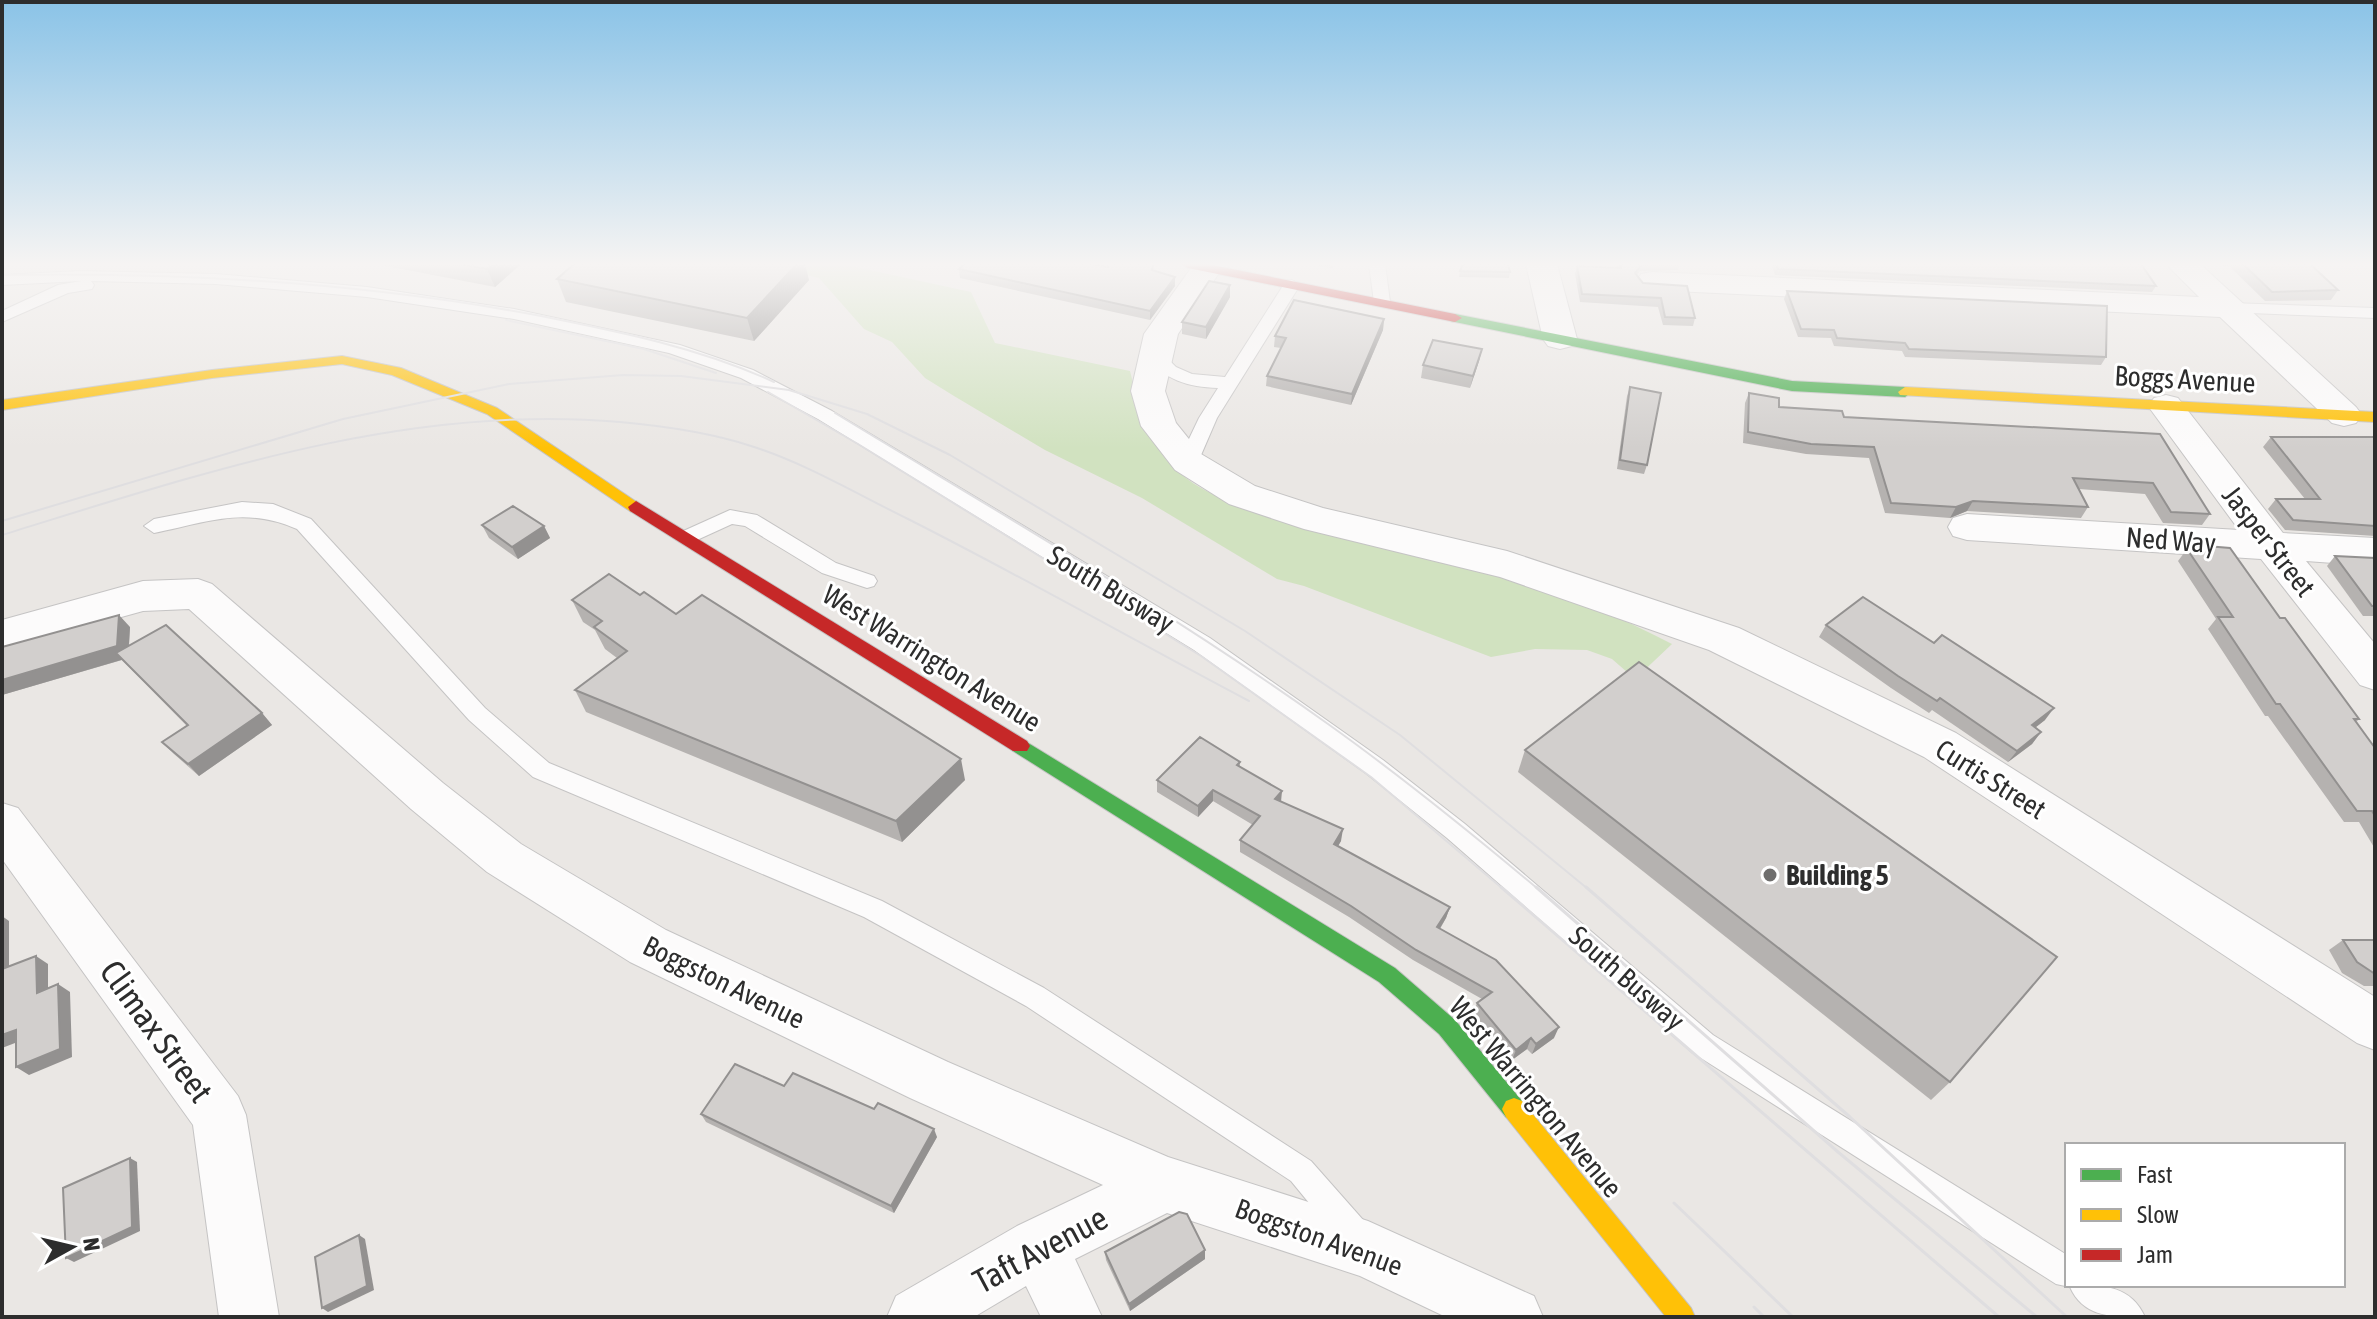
<svg xmlns="http://www.w3.org/2000/svg" width="2377" height="1319" font-family="'Asap Condensed',sans-serif">
<rect width="100%" height="100%" fill="#eae7e4"/>
<!-- green -->
<path fill="#d1e2c0" d="M760 264H842L971 292 995 343 1130 371C1138 403 1147 440 1171 465 1211 506 1279 516 1333 530 1393 546 1455 561 1515 579 1570 595 1622 618 1672 644L1635 679 1612 659 1587 650 1535 649 1491 657 1304 586 1277 579 1142 498 1045 450 954 396 925 378 892 342 864 329 819 278Z"/>
<g fill="none" stroke-linecap="round" stroke-linejoin="round">
<!-- lane casing -->
<g stroke="#c5c4c4" stroke-width="2">
<g id="lane">
<polygon points="1369,264 1385,264 1390,302 1388,306 1376,306 1374,302"/>
<path d="M80 271 216 274 367 287 514 309 680 345 753 370 832 411 1210 638 1383 760 1465 824 1713 1035 2067 1255V1285C2098 1285 2130 1283 2145 1317 2116 1317 2084 1319 2070 1287L2056 1284 1693 1053 1447 838 1367 774 1194 650 818 419 741 378 669 353 514 319 367 297 216 284 91 281 94 285 92 289 68 293 2 322V311L58 285 81 281 2 285V275Z"/>
<path d="M1292 280 1300 285 1217 418 1198 462 1188 468 1181 466 1178 462 1199 418 1218 388C1188 387 1164 380 1145 355L1148 351H1160L1176 367 1192 374 1225 377 1286 281Z"/>
<polygon points="2230,303 2375,308 2375,318 2224,312 2222,308"/>
<path d="M242 502 273 504 311 519 485 708 549 763 882 901 1044 988 1311 1161 1364 1221 1368 1232 1364 1243 1353 1247 1342 1243 1291 1181 1026 1006 864 917 533 777 469 720 297 529C244 506 208 522 154 533L144 526 154 519Z"/>
<polygon points="730,510 757,515 836,563 874,576 877,581 874,586 867,588 822,573 745,526 732,524 686,545 676,538 679,533"/>
</g>
</g>
<!-- street casing -->
<g stroke="#c5c4c4" stroke-width="2">
<g id="street">
<polygon points="1194,264 1225,264 1178,334 1165,391 1176,423 1201,454 1255,486 1323,508 1507,551 1739,628 1956,733 2375,997 2375,1050 2357,1043 1924,757 1709,650 1500,577 1304,529 1229,504 1175,470 1141,426 1131,391 1144,334"/>
<polygon points="1526,264 1557,264 1577,339 1572,346 1560,349 1548,346 1543,339"/>
<polygon points="2166,264 2200,264 2356,407 2362,415 2356,423 2344,426 2332,423 2220,317 1652,290 1641,288 1636,281 1641,274 1652,272 2199,297"/>
<polygon points="2166,395 2178,398 2283,533 2375,538 2375,566 2306,561 2375,644 2375,690 2360,685 2261,559 1967,540 1953,536 1948,527 1953,518 1967,514 2239,530 2148,406 2154,398"/>
<polygon points="198,579 212,584 443,783 521,844 666,930 948,1062 1168,1157 1368,1221 1534,1296 1543,1317 1446,1317 1360,1276 1167,1213 1075,1259 1102,1317 1041,1317 1026,1286 974,1317 887,1317 896,1296 1017,1226 1103,1185 910,1098 630,962 487,872 411,809 189,609 143,611 2,650 2,620 143,581"/>
<polygon points="2,803 18,808 238,1096 246,1115 279,1317 219,1317 193,1125 2,859"/>
</g>
</g>
<!-- fast casing -->
<g stroke="#c5c4c4" stroke-width="2">
<g id="fast">
<polygon points="1455,314 1792,381 1905,387 1912,392 1905,397 1792,391 1450,321 1450,315"/>
<polygon points="1020,738 1395,968 1455,1020 1522,1101 1526,1109 1522,1117 1514,1120 1506,1117 1439,1034 1379,982 1013,751 1010,746 1013,741"/>
</g>
</g>
<!-- slow casing -->
<g stroke="#c5c4c4" stroke-width="2">
<g id="slow">
<polygon points="342,356 401,368 497,408 644,507 636,513 630,511 487,414 392,375 342,364 212,378 2,410 2,400 212,370"/>
<polygon points="1905,387 2375,412 2375,422 1900,395 1898,392"/>
<polygon points="1514,1098 1522,1101 1691,1308 1695,1317 1666,1317 1506,1117 1502,1109 1506,1101"/>
</g>
</g>
<!-- jam casing -->
<g stroke="#c5c4c4" stroke-width="2">
<g id="jam">
<polygon points="1181,264 1207,264 1455,314 1462,318 1455,322 1188,268"/>
<polygon points="636,501 1027,741 1030,746 1027,751 1013,751 630,511 628,507"/>
</g>
</g>
<!-- lane -->
<use href="#lane" fill="#fcfbfb" fill-rule="evenodd"/>
<!-- street -->
<use href="#street" fill="#fcfbfb" fill-rule="evenodd"/>
<!-- fast -->
<use href="#fast" fill="#4caf50" fill-rule="evenodd"/>
<!-- slow -->
<use href="#slow" fill="#ffc107" fill-rule="evenodd"/>
<!-- jam -->
<use href="#jam" fill="#c62828" fill-rule="evenodd"/>
<!-- tram-far1 -->
<g stroke="#dfdee0" stroke-width="2">
<path d="M2 275C183 272 362 282 541 316 621 332 700 348 774 382"/>
<polyline points="506,320 644,349 716,373"/>
<polyline points="768,392 858,444 1201,656 1371,777 1503,889"/>
<path d="M835 413C1001 514 1170 611 1328 724 1401 776 1470 832 1538 889"/>
<polyline points="2,521 343,419 509,384 623,375 681,376 789,390 867,414 950,455 1245,631 1400,735 1588,889"/>
<path d="M2 535C203 473 407 403 620 422 664 426 709 432 751 446 805 463 857 494 908 519 1023 577 1135 641 1249 701"/>
</g>
<!-- tram -->
<g stroke="#dfdee0" stroke-width="3">
<polyline points="1501,887 1999,1317"/>
<polyline points="1536,887 1838,1152 2037,1317"/>
<polyline points="1586,887 1850,1117 2067,1317"/>
<polyline points="1674,1203 1793,1317"/>
<polyline points="1754,1307 1764,1317"/>
</g>
</g>
<!-- wall -->
<g fill="#b5b2b0">
<polygon points="376,264 521,264 495,287"/>
<polygon points="1154,264 1153,270 1175,286 1150,320 960,278 959,269 1108,267"/>
<polygon points="1305,264 1333,264 1333,268"/>
<polygon points="1616,264 1680,264 1678,270 1640,271 1637,275 1643,283 1695,318 1693,326 1663,325 1658,307 1580,302 1575,274 1577,266 1617,268"/>
<polygon points="1771,264 2141,264 2156,286 2152,292 1775,275"/>
<polygon points="2220,264 2310,264 2338,290 2331,300 2265,301 2229,266 2223,266"/>
<polygon points="1460,271 1510,272 1509,278 1459,277"/>
<polygon points="557,279 809,280 754,341 566,302"/>
<polygon points="1230,285 1230,297 1206,339 1182,334 1182,322"/>
<polygon points="1787,291 2106,357 2101,365 1905,357 1902,351 1834,346 1831,338 1798,337 1784,299"/>
<polygon points="1384,319 1383,330 1351,405 1266,386 1267,376 1281,348 1274,347 1275,336"/>
<polygon points="1482,349 1479,361 1470,388 1421,378 1423,365"/>
<polygon points="1630,387 1647,465 1644,474 1617,469 1627,396"/>
<polygon points="1749,393 1779,407 1844,417 2160,434 2210,514 2202,525 2163,523 2145,494 2079,489 2088,507 2081,518 1967,511 1950,518 1885,513 1869,458 1806,454 1743,443 1745,403"/>
<polygon points="2271,437 2375,437 2375,536 2285,530 2268,509 2276,499 2305,499 2263,447"/>
<polygon points="482,525 544,526 550,538 518,559 489,538"/>
<polygon points="2194,545 2280,618 2359,719 2356,722 2375,748 2375,849 2359,822 2344,822 2268,716 2265,716 2208,629 2216,619 2178,561 2187,549 2191,550"/>
<polygon points="2335,556 2375,558 2375,616 2363,616 2327,566"/>
<polygon points="640,595 676,614 965,780 902,842 586,712 575,690 617,658 605,649 595,630 583,622 572,600"/>
<polygon points="1826,625 2045,720 2035,728 2041,732 2032,744 2008,762 1932,710 1929,713 1891,688 1819,637"/>
<polygon points="130,627 129,646 262,713 272,725 199,776 174,754 162,742 187,726 122,660 2,695 2,647"/>
<polygon points="1525,750 1950,1082 1931,1100 1518,772"/>
<polygon points="1240,762 1240,766 1281,802 1341,841 1338,846 1450,907 1446,918 1440,929 1554,1038 1532,1054 1527,1049 1512,1060 1473,1013 1477,1003 1482,999 1413,960 1349,917 1240,852 1240,840 1253,825 1213,801 1198,817 1157,792 1157,780"/>
<polygon points="2343,940 2375,940 2375,986 2364,986 2342,973 2329,950"/>
<polygon points="784,1086 874,1109 937,1137 894,1213 706,1122 701,1114"/>
<polygon points="1205,1250 1205,1259 1130,1311 1106,1260 1105,1252"/>
</g>
<!-- shaded-wall -->
<g fill="#939190">
<polygon points="493,264 521,264 495,287 487,269"/>
<polygon points="797,264 805,264 809,280 754,341 747,318"/>
<polygon points="1175,277 1175,286 1150,320 1150,311"/>
<polygon points="1230,285 1230,297 1206,339 1206,327"/>
<polygon points="1384,319 1383,330 1351,405 1352,394"/>
<polygon points="1482,349 1479,361 1470,388 1473,376"/>
<polygon points="1973,501 1967,511 1950,518 1956,507"/>
<polygon points="544,526 550,538 518,559 512,547"/>
<polygon points="119,615 130,627 128,658 2,695 2,680"/>
<polygon points="2054,708 2045,720 2023,737 2032,725"/>
<polygon points="262,713 272,725 199,776 188,764"/>
<polygon points="2041,732 2032,744 2008,762 2017,751"/>
<polygon points="961,759 965,780 902,842 896,821"/>
<polygon points="1213,790 1213,801 1198,817 1198,806"/>
<polygon points="1282,791 1281,802 1275,799"/>
<polygon points="1343,829 1341,841 1332,856 1334,844"/>
<polygon points="1450,907 1446,918 1434,938 1437,927"/>
<polygon points="2,916 9,921 9,980 2,975"/>
<polygon points="36,956 48,964 48,1001 37,993"/>
<polygon points="58,984 70,992 72,1057 29,1075 16,1067"/>
<polygon points="1559,1027 1554,1038 1532,1054 1536,1044"/>
<polygon points="16,1030 28,1038 2,1048 2,1035"/>
<polygon points="1531,1038 1527,1049 1512,1060 1516,1050"/>
<polygon points="934,1129 937,1137 894,1213 891,1206"/>
<polygon points="130,1158 137,1162 140,1231 74,1262 66,1258"/>
<polygon points="359,1235 365,1239 374,1290 328,1312 322,1308"/>
<polygon points="1205,1250 1205,1259 1130,1311 1129,1304"/>
</g>
<!-- building -->
<g fill="#d2cfcd" stroke="#939190" stroke-width="2">
<polygon points="459,264 493,264 487,269"/>
<polygon points="574,264 797,264 747,318 557,279"/>
<polygon points="964,264 1091,264 1108,267 1108,264 1153,264 1152,270 1175,277 1150,311 959,269"/>
<polygon points="1463,264 1508,264 1510,272 1460,271"/>
<polygon points="1620,264 1642,264 1635,273 1643,283 1687,286 1695,318 1665,317 1661,298 1582,294 1577,266 1621,268"/>
<polygon points="1776,264 2141,264 2156,286 1778,269"/>
<polygon points="2243,264 2310,264 2338,290 2272,292"/>
<polygon points="1209,281 1230,285 1206,327 1182,322"/>
<polygon points="1787,291 2107,306 2106,357 1909,349 1905,343 1837,338 1834,330 1801,329"/>
<polygon points="1294,300 1384,319 1352,394 1267,376 1286,338 1275,336"/>
<polygon points="1433,340 1482,349 1473,376 1423,365"/>
<polygon points="1630,387 1661,393 1647,465 1620,460"/>
<polygon points="1749,393 1779,398 1779,407 1842,411 1844,417 2160,434 2210,514 2171,512 2153,483 2073,478 2088,507 1973,501 1956,507 1891,503 1874,447 1811,444 1748,432"/>
<polygon points="2271,437 2375,437 2375,526 2293,520 2276,499 2320,499"/>
<polygon points="513,506 544,526 512,547 482,525"/>
<polygon points="2194,545 2230,548 2280,618 2285,618 2359,719 2354,719 2375,748 2375,816 2372,811 2357,811 2280,704 2276,704 2218,617 2233,617 2187,549 2197,550"/>
<polygon points="2335,556 2375,558 2375,606 2372,606"/>
<polygon points="609,574 640,595 644,592 676,614 702,595 961,759 896,821 575,690 627,651 594,627 602,621 572,600"/>
<polygon points="1863,597 1934,643 1942,635 2054,708 2032,725 2041,732 2017,751 1940,698 1937,701 1898,676 1826,625"/>
<polygon points="119,615 117,646 2,680 2,647"/>
<polygon points="166,625 262,713 188,764 162,742 188,725 116,653"/>
<polygon points="1639,662 2057,957 1950,1082 1525,750"/>
<polygon points="1200,737 1240,762 1237,765 1282,791 1275,799 1343,829 1334,844 1450,907 1437,927 1496,960 1559,1027 1536,1044 1531,1038 1516,1050 1477,1003 1492,992 1416,950 1351,906 1240,840 1260,816 1213,790 1198,806 1157,780"/>
<polygon points="2343,940 2375,940 2375,974 2357,962"/>
<polygon points="36,956 37,993 58,984 60,1049 16,1067 16,1030 2,1035 2,969"/>
<polygon points="735,1064 784,1086 793,1073 874,1109 878,1103 934,1129 891,1206 701,1114"/>
<polygon points="130,1158 132,1227 66,1258 63,1188"/>
<polygon points="1179,1212 1187,1214 1205,1250 1129,1304 1105,1252"/>
<polygon points="359,1235 367,1286 322,1308 315,1257"/>
</g>
<!-- sky -->
<linearGradient id="sky" x2="0" y2="1"><stop stop-color="#8ac3e7"/><stop offset="0.59" stop-color="#f6f4f3"/><stop offset="1" stop-color="#f6f4f3" stop-opacity="0"/></linearGradient>
<rect width="2377" height="448" fill="url(#sky)"/>
<!-- markers -->
<circle fill="#6f6e6d" stroke="#fff" stroke-width="3" cx="1770" cy="875" r="8"/>
<g text-anchor="middle" dominant-baseline="central" stroke-width="6" stroke-linejoin="round" paint-order="stroke">
<!-- street labels -->
<g font-size="28" fill="#2d2d2d" stroke="#fff">
<text transform="translate(2185 379) rotate(3)">Boggs Avenue</text>
<text transform="translate(2171 540) rotate(4)">Ned Way</text>
<text transform="translate(2269 541) rotate(52)">Jasper Street</text>
<text transform="translate(1111 589) rotate(31)">South Busway</text>
<text transform="translate(932 658) rotate(32)">West Warrington Avenue</text>
<text transform="translate(1991 779) rotate(32)">Curtis Street</text>
<text transform="translate(1627 978) rotate(41)">South Busway</text>
<text transform="translate(724 982) rotate(26)">Boggston Avenue</text>
<text transform="translate(1536 1097) rotate(50)">West Warrington Avenue</text>
<text transform="translate(1319 1237) rotate(20)">Boggston Avenue</text>
</g>
<!-- poi labels -->
<g font-size="28" font-weight="bold" fill="#2d2d2d" stroke="#fff" text-anchor="start">
<text x="1786" y="875">Building 5</text>
</g>
<!-- near-street labels -->
<g font-size="34" fill="#2d2d2d" stroke="#fff">
<text transform="translate(157 1031) rotate(54)">Climax Street</text>
<text transform="translate(1040 1249) rotate(-28)">Taft Avenue</text>
</g>
</g>
<!-- border -->
<rect width="2377" height="1319" fill="none" stroke="#2d2d2d" stroke-width="8"/>
<!-- legend -->
<rect x="2065" y="1143" width="280" height="144" fill="#ffffff" stroke="#ababab" stroke-width="2"/>
<rect x="2081" y="1169" width="40" height="12" fill="#4caf50" stroke="#ababab" stroke-width="2"/>
<text x="2137" y="1183" font-size="24" fill="#2d2d2d">Fast</text>
<rect x="2081" y="1209" width="40" height="12" fill="#ffc107" stroke="#ababab" stroke-width="2"/>
<text x="2137" y="1223" font-size="24" fill="#2d2d2d">Slow</text>
<rect x="2081" y="1249" width="40" height="12" fill="#c62828" stroke="#ababab" stroke-width="2"/>
<text x="2137" y="1263" font-size="24" fill="#2d2d2d">Jam</text>
<!-- north arrow -->
<g transform="translate(72 1247) rotate(82)" stroke="#ffffff" stroke-width="6" paint-order="stroke">
<path d="M0-6L14 30L0 20L-14 30Z" fill="#2d2d2d"/>
<text y="-12" font-size="22" font-weight="bold" text-anchor="middle" fill="#2d2d2d">N</text>
</g>
</svg>
